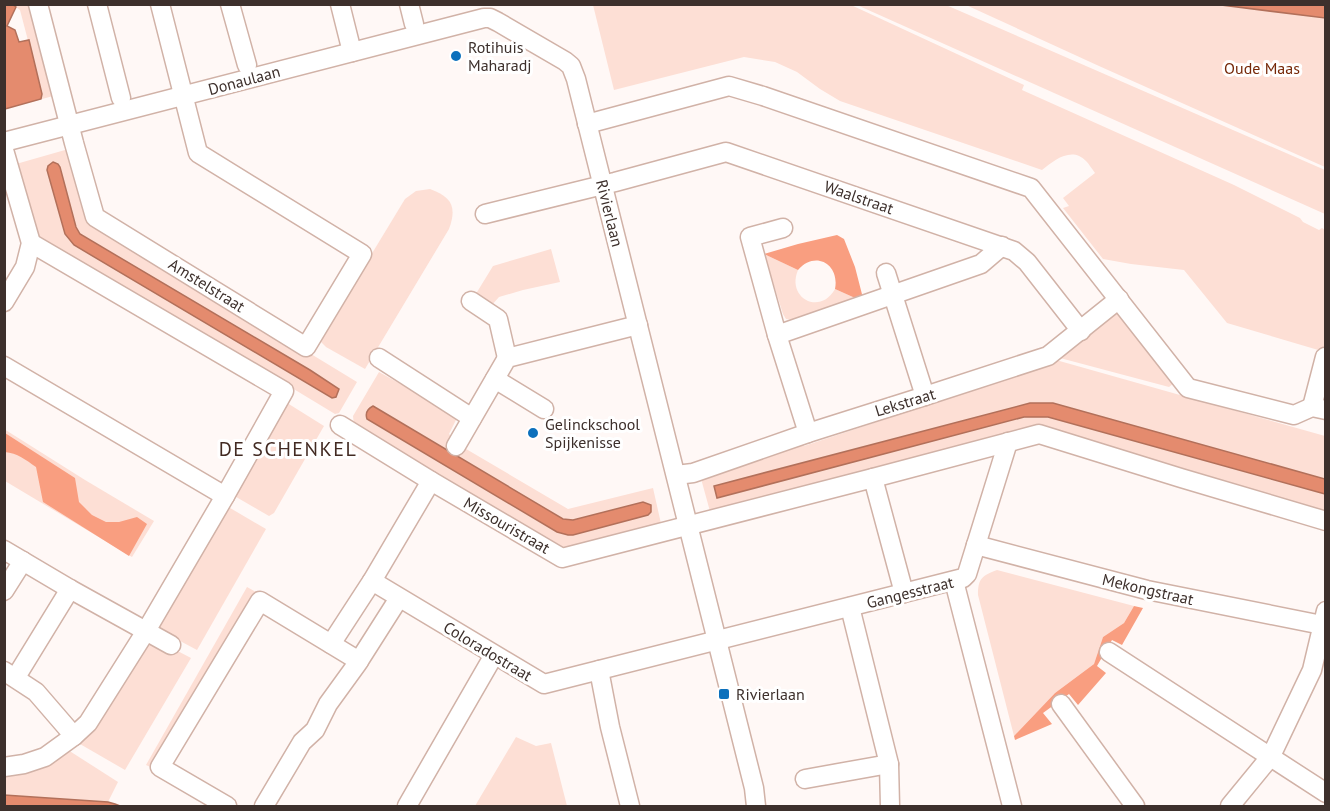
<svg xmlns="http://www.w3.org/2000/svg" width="1330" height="811" font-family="'PT Sans',sans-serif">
<rect width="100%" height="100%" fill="#fff8f6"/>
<!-- green -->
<g fill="#fddfd5" fill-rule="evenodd">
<path d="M829 4 833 6 851 5 1024 85 1022 90 1234 185 1300 218 1303 222 1319 230 1322 228 1325 230V352L1227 323 1184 270 1131 264 1103 259 1063 208 1069 206 1063 198 1095 173C1092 169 1089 164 1086 161 1072 146 1054 160 1042 170L840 101 820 89 797 72 775 62 744 57 614 90 593 5Z"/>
<polygon points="13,5 31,5 53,96 28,103 41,99 42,94 20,10"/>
<polygon points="857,5 946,5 1325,170 1325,214"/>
<polygon points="966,5 1325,5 1325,167 1099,66"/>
<path d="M72 148 93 221 357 382 339 413 335 414 183 322 42 240 35 231 16 164ZM76 227 80 234 86 238 257 338 336 397 332 398 74 245Z"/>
<path d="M430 189C452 197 457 207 449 229L365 369 326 347 321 342 348 293 405 199 416 191Z"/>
<polygon points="551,249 560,282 523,290 499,297 491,306 474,297 493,266"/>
<path d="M764 254 798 270C786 298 820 316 835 289L864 302 793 320 786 319 783 314Z"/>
<polygon points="1117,313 1118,313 1174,383 1169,387 1060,358"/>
<polygon points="1056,360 1325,436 1325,479 1053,403 714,486 717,497 1024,417 1048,417 1325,494 1325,513 1043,429 711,515 700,475 802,441 804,446 1004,380"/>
<path d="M379 372 458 416 449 434 461 446 568 509 653 488 662 528 571 549 559 548 354 425 353 416ZM373 406 563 519 573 520 651 512 647 515 573 535 557 532 367 419 366 414Z"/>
<polygon points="284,401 324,426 274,513 269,516 231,494"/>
<polygon points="4,429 85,480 154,521 132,557 5,481"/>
<polygon points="225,505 266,529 197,650 152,626"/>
<path d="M997 570 1134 606 1124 623 1103 637 1094 664 1055 693 1014 736 978 595C978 578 982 576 997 570Z"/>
<polygon points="247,587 258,593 155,769 146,765"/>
<polygon points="147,635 191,658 125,770 80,744 95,723"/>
<polygon points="516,737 536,746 551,743 567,806 475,806"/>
<polygon points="68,750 118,782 108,802 5,795 5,776"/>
</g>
<!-- forest -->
<g fill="#f99e80">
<path d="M837 235 844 239 855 267 864 302 835 289C840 264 815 250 798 270L764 254 798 244Z"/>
<path d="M5 433 75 478 79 502 92 515 106 522H119L137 517 147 524 129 556 43 502 36 467C26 460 17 453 5 452Z"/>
<polygon points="1134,606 1143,608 1122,645 1112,640 1097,666 1106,673 1078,705 1069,694 1043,713 1052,724 1015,740 1014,736 1055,693 1094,664 1103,637 1124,623"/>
</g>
<!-- water -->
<g fill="#e48b6e" stroke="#b2705a" stroke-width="1.5">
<polygon points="5,4 13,5 16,7 7,26 15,30 19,42 29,40 42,94 41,99 5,109"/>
<polygon points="1221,5 1325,5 1325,18"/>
<polygon points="53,162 58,164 60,167 76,227 80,234 310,370 339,389 336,397 332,398 74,245 65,234 47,170 48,166"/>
<polygon points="1030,403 1053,403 1325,479 1325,494 1048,417 1024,417 717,498 714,486"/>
<path d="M373 406 563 519 573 520 643 502 651 505V512L648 515 573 535H568L557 532 367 419C365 413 367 409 373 406Z"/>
<polygon points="4,795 108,802 115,804 120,806 5,806"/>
</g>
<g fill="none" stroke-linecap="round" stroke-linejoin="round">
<!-- minor casing -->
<g stroke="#d1b2a7" stroke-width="21">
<g id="minor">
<polyline points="38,4 74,143 95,217 306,347 362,254 198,153 160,4"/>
<polyline points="97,4 121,98"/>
<polyline points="230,4 247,65"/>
<polyline points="340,4 352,52"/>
<polyline points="409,4 414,24"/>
<polyline points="587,124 729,86 763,96 1031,188 1188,388 1294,415 1312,407 1326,410"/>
<polyline points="4,142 484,18 490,18 498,22 565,61 571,66 576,79 754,788 756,806"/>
<polyline points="4,150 31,243 25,267 4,302"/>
<polyline points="485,214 615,182 726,152 1014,251 1027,262 1081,331"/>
<polyline points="783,228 750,237 777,335 808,433"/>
<polyline points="886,273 925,396"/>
<polyline points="471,301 498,319 507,358"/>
<polyline points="777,335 981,264 1002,246"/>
<polyline points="379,358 472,418"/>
<polyline points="4,366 225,496"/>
<polyline points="495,379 544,409"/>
<polyline points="1312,407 1325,357"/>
<polyline points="340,425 431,481 562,558 873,478 904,593"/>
<polyline points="456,446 507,358 638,325"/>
<polyline points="676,475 693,473 808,433 925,396 1048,356 1119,299"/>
<polyline points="873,478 1039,434 1181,478 1326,521"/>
<polyline points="976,545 1147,590 1322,625"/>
<polyline points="4,550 70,589 171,645"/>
<polyline points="372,581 544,684 963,578 967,574 1008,442"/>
<polyline points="954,581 1012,806"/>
<polyline points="4,591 23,561"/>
<polyline points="850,607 889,764 890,806"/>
<polyline points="331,644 372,581 431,481"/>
<polyline points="1109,652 1326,793"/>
<polyline points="599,670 610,727 630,806"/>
<polyline points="4,671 36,692 74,736"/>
<polyline points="16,677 70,589"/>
<polyline points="1061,704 1135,806"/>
<polyline points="4,767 24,764 45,757 74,736 88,723 146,631 225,496 284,391 31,243"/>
<polyline points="805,779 889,764"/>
<polyline points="227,806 160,767 260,601 359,661"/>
<polyline points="264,806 302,742 315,730 328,704 357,664 399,598"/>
<polyline points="407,806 494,655"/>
<polyline points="1230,806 1271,756 1312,670 1326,611"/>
</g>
</g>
<!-- minor -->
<use href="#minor" stroke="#fff" stroke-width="18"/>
</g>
<!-- markers -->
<g fill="#0c70bc" stroke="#fff" stroke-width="2">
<circle cx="456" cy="56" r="6"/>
<circle cx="533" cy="433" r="6"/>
<rect x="718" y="688" width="12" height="12" rx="3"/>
</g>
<g text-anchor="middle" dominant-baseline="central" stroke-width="6" stroke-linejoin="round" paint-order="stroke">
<!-- poi labels -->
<g font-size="16" fill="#3d302c" stroke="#fff" text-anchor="start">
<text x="468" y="47">Rotihuis<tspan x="468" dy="18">Maharadj</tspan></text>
<text x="545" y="424">Gelinckschool<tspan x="545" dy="18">Spijkenisse</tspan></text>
<text x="736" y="694">Rivierlaan</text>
</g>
<!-- park labels -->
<g font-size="16" fill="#752707" stroke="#fff">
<text x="1262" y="68">Oude Maas</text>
</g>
<!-- street labels -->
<g font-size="16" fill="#3d302c" stroke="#fff">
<text transform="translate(244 80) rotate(-15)">Donaulaan</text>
<text transform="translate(859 197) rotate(19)">Waalstraat</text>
<text transform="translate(610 213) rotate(76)">Rivierlaan</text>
<text transform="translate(207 285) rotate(32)">Amstelstraat</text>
<text transform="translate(905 402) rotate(-17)">Lekstraat</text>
<text transform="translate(507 525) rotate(30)">Missouristraat</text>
<text transform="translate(1148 589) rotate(13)">Mekongstraat</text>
<text transform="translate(910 592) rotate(-14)">Gangesstraat</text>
<text transform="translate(488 651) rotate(31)">Coloradostraat</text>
</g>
<!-- quarter labels -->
<g font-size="20" letter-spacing="1.5" fill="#422a22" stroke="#fff">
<text x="288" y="449">DE SCHENKEL</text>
</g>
</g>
<!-- border -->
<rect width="1330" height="811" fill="none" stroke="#3d302c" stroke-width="12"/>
</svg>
